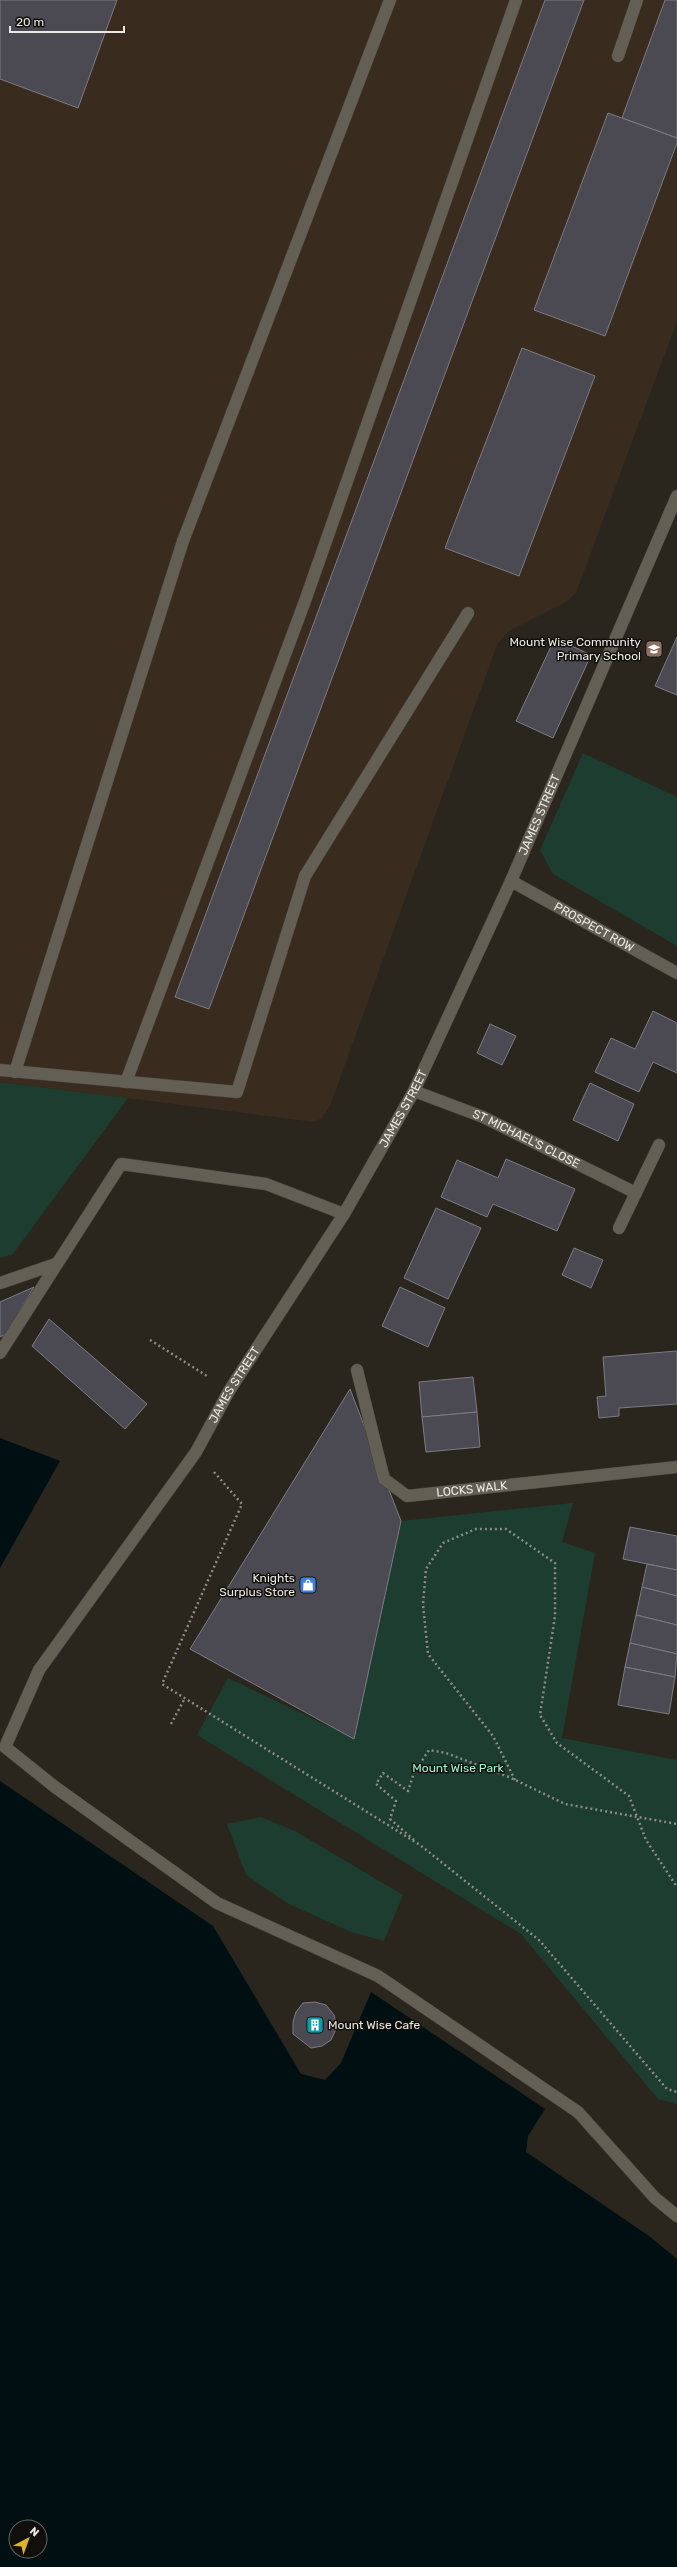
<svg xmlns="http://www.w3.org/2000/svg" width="677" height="2567" font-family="Rubik,sans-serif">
<rect width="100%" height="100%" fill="#2a261e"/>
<!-- industrial -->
<polygon fill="#392b1e" points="0,0 677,0 677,321 576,593 566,602 509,631 497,645 330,1106 322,1118 314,1122 0,1082"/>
<!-- green -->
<g fill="#1c3d2f">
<polygon points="583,753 677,797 677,946 553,874 540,850"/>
<polygon points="0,1082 128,1098 12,1255 0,1258"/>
<polygon points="573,1503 562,1542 595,1553 562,1738 677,1760 677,2104 658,2099 521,1934 197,1735 228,1678 353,1738 401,1521"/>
<polygon points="261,1817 295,1831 403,1895 384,1941 351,1932 289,1904 246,1875 227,1824"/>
</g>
<!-- water -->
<g fill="#000f12" fill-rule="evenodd">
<polygon points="0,1438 60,1461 0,1568"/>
<path d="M0 1781 213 1926 301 2074 325 2080 341 2063 371 1992 545 2109 528 2136 526 2152 649 2236 677 2259V2567H0ZM16 2527H40V2551H16Z"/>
</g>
<!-- building -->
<g fill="#4b4952" stroke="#7e7b86">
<polygon points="0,0 117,0 78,108 0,79"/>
<polygon points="545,0 584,0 209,1009 175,997"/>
<polygon points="665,0 677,0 677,138 622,118"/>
<polygon points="608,113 677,138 677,143 605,336 534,310"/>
<polygon points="522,348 595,376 519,576 445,548"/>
<polygon points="677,637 677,695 655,686"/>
<polygon points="555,638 591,655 553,738 516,721"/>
<polygon points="653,1011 677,1023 677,1073 653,1062 639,1092 595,1072 611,1038 635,1049"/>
<polygon points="490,1024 516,1036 502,1065 477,1053"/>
<polygon points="590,1083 634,1104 618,1141 573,1120"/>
<polygon points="506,1159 575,1189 557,1231 493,1204 487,1217 441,1197 457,1160 498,1178"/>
<polygon points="436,1208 481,1228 448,1299 404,1278"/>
<polygon points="574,1248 603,1260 591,1288 562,1275"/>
<polygon points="34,1287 6,1334 0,1337 0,1302"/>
<polygon points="400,1287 445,1308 428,1347 382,1326"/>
<polygon points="49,1319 147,1404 125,1429 32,1346"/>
<polygon points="677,1351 677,1404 619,1408 619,1416 599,1418 597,1397 606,1396 603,1357"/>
<polygon points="473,1377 477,1412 422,1417 419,1382"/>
<polygon points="350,1389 401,1521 354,1739 190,1649"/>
<polygon points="477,1412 480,1447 426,1452 422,1417"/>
<polygon points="630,1527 677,1536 677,1570 623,1559"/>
<polygon points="647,1564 677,1570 677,1596 642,1587"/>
<polygon points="642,1587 677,1596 677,1625 636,1615"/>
<polygon points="636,1615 677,1625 677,1654 630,1643"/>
<polygon points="630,1643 677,1654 675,1677 625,1667"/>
<polygon points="625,1667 675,1677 669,1714 618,1705"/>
<polygon points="315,2002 326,2005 334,2015 337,2027 331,2040 322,2046 311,2048 293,2034 293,2022 296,2012 303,2003"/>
</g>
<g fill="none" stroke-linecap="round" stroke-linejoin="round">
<!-- service casing -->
<g stroke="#46433c" stroke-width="13">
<g id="service">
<polyline points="618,56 637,0"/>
<polyline points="0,1070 237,1092 305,876 468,613"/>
<polyline points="15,1072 183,541 390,0"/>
<polyline points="126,1082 305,601 516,0"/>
<polyline points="0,1283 56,1264"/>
<polyline points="0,1353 121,1164 266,1184 344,1214"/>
<polyline points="39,1670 5,1747 55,1787 217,1903 378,1976 578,2112 655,2198 677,2216"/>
</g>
</g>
<!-- minor casing -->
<g stroke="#46433c" stroke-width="13">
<g id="minor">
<path id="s1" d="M511 881 677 973"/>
<path id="s2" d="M414 1091 483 1117 636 1193"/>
<polyline points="619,1228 659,1145"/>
<path id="s3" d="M357 1370 384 1479 407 1496 677 1467"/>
<path id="s4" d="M39 1670 196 1452 229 1391 344 1214 414 1091 511 881 677 496"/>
</g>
</g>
<!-- path -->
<g stroke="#8e8b84" stroke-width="2.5" stroke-dasharray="2 3" stroke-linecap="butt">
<polyline points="150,1340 207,1376"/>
<polyline points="214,1472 242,1504 162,1684 420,1845 539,1940 667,2089 677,2092"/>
<polyline points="171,1724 185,1698"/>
<polyline points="515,1780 493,1736 428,1654 423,1605 426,1569 443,1543 476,1529 506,1529 555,1563 555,1616 540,1715 557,1743 629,1796 646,1840 677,1887"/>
<polyline points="414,1840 390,1819 396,1801 376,1784 383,1773 408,1791 414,1773 429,1750 446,1753 509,1777 565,1804 677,1824"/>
</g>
<!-- service -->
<use href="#service" stroke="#635f55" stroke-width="12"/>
<!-- minor -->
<use href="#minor" stroke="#635f55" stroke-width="12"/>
</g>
<!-- icons -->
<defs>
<g id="school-square" transform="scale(0.9)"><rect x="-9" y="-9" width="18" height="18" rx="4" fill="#8d6e63" stroke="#110f0c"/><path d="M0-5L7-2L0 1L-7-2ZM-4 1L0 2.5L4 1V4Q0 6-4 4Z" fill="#fff"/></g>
<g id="shop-square" transform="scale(0.9)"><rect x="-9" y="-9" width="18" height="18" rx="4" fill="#3f7fe0" stroke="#110f0c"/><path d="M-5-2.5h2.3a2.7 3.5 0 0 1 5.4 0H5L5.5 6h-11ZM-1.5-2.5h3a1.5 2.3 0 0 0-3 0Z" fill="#fff"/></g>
<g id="building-square" transform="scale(0.9)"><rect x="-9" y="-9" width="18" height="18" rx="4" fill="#0f9aa8" stroke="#110f0c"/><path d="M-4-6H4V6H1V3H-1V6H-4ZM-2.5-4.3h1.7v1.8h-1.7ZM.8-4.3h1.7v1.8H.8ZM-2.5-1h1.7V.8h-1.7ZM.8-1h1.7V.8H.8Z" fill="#fff"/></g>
</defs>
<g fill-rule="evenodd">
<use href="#school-square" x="654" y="649"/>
<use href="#shop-square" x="308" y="1585"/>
<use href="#building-square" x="315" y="2025"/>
</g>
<g text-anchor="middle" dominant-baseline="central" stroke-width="3" stroke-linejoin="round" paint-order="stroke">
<!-- poi labels -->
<g font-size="12" fill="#ebe9e3" stroke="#110f0c" text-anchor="end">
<text x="641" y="642">Mount Wise Community<tspan x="641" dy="14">Primary School</tspan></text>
<text x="295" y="1578">Knights<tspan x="295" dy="14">Surplus Store</tspan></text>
<text x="328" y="2025" text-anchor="start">Mount Wise Cafe</text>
</g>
<!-- street labels -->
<g font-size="12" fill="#ebe9e3" stroke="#110f0c">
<text stroke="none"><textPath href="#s4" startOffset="994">JAMES STREET</textPath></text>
<text stroke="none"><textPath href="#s1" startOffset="95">PROSPECT ROW</textPath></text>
<text stroke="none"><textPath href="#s4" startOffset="670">JAMES STREET</textPath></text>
<text stroke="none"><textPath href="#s2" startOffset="122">ST MICHAEL'S CLOSE</textPath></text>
<text stroke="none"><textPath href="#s4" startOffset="346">JAMES STREET</textPath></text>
<text stroke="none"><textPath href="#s3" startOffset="206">LOCKS WALK</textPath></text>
</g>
<!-- park labels -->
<g font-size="12" fill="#a0f6ce" stroke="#110f0c">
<text x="458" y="1768">Mount Wise Park</text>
</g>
</g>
<!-- north arrow -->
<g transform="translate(28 2539) rotate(41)"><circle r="19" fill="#110f0c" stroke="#686662"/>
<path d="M0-3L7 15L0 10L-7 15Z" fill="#ddb133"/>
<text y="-6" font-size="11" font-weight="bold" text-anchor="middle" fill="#ebe9e3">N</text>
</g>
<!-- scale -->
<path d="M10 26v6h114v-6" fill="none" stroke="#ebe9e3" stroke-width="2"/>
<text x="16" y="26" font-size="12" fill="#ebe9e3" stroke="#110f0c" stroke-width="3" paint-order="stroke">20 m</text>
</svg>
